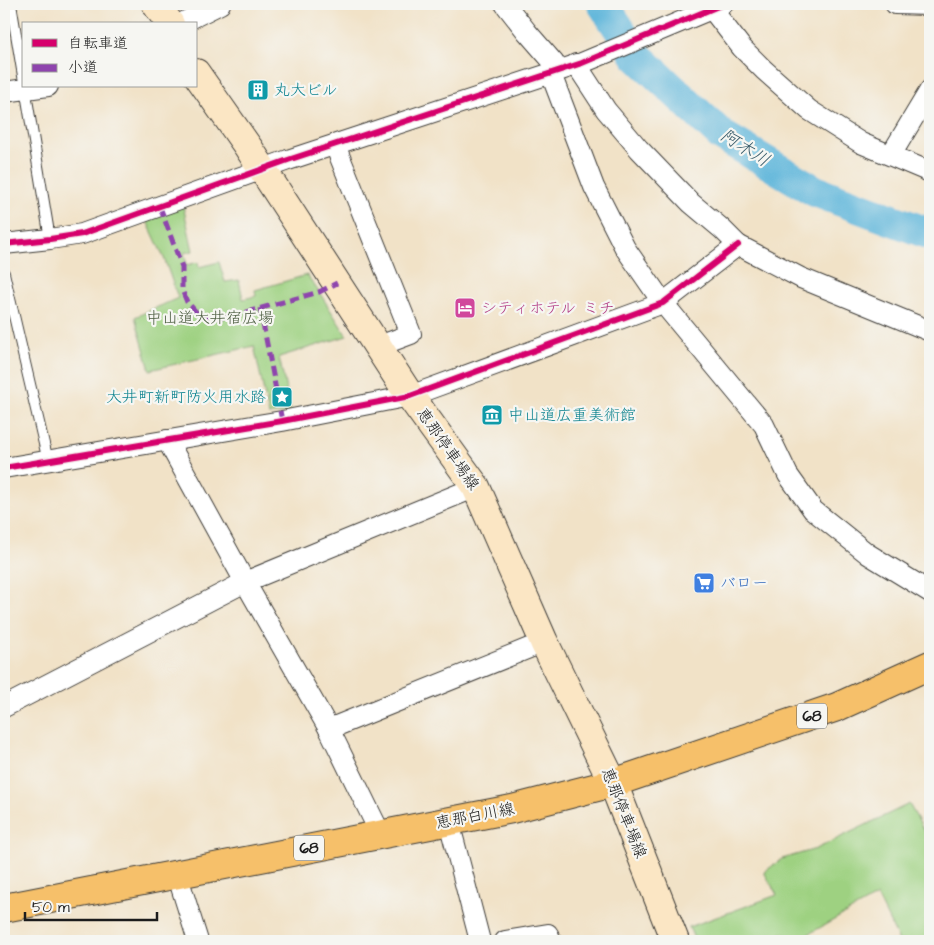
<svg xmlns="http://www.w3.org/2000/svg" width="934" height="945" font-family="'Architects Daughter','Klee One',sans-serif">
<rect width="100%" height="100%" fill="#f6f6f2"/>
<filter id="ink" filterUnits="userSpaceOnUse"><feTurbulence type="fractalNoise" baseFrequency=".02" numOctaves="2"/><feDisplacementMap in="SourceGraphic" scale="10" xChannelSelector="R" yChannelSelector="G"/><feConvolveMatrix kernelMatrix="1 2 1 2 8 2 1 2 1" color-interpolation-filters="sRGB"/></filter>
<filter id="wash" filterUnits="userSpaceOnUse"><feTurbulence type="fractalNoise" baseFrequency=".0096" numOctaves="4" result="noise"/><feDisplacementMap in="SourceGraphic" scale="20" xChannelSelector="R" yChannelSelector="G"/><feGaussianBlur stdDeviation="1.12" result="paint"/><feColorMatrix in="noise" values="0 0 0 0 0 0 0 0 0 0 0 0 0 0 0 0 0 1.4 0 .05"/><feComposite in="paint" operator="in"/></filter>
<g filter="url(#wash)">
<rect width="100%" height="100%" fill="#f1e2c7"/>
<!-- green -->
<g fill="#9ed181" stroke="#5d764e">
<polygon points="183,205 193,251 184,253 187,265 198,262 199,267 219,262 225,282 239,280 243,299 256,296 255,290 307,275 319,292 347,336 279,357 291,412 269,415 254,346 150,370 135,317 178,298 164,258 146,219"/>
<polygon points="909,804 930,841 930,941 899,941 877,896 796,941 783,933 760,941 695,941 689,927 777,895 764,872 782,859 816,849"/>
</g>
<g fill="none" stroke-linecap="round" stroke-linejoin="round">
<!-- river -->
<polyline stroke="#5db5da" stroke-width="32" points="603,4 637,56 721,135 815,191 930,234"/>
</g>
</g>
<g filter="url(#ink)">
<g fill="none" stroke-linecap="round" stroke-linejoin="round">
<!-- lane casing -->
<g stroke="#3c3a36" stroke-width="12">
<g id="lane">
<polyline points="11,4 24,82"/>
<polyline points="25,87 50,239"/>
<polyline points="4,273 48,461"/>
</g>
</g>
<!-- street casing -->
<g stroke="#3c3a36" stroke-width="22">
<g id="street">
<polyline points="505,4 527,32 554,63 551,74 594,187 625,248 663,303 764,425 788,475 813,510 868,554 930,592"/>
<polyline points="708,4 742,48 764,70 809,110 861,143 930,172"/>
<polyline points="895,4 930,5"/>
<polyline points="180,24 220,4"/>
<polyline points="576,64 606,110 639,149 691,203 722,229 738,245 801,278 930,331"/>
<polyline points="4,92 48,86"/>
<polyline points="335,145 411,334 379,346"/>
<polyline points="891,155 930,90"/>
<polyline points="4,244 50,239 82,234 288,160 582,63 723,4"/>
<polyline points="167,440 245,582 329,729 381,835"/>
<polyline points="4,468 282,421 410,396 663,303 738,245"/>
<polyline points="4,707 245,582 476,487"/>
<polyline points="329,729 544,642"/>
<polyline points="449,822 480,941"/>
<polyline points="177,874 198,941"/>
<polyline points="505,941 548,934 551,941"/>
</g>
</g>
<!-- secondary casing -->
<g stroke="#3c3a36" stroke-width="30">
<g id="secondary">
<polyline points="156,4 170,24"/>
<polyline points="196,73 248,147 410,396 476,487 544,642 613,783 675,941"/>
</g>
</g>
<!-- primary casing -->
<g stroke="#3c3a36" stroke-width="30">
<polyline id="primary" points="4,908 512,809 613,783 837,707 930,665"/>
</g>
<!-- lane -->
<use href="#lane" stroke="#fff" stroke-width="10"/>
<!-- street -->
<use href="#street" stroke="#fff" stroke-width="20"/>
<!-- secondary -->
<use href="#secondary" stroke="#fbe6c4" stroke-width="28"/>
<!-- primary -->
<use href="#primary" stroke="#f6c06b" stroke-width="28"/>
<!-- quiet -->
<g stroke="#8e44ad" stroke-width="5" stroke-dasharray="10 5" stroke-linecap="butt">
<polyline points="160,207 182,267 182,290 187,302 198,314 215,318 236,315 319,292 337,283"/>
<polyline points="260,308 282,421"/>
</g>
<!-- cycleway casing -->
<g stroke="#f6f6f2" stroke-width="9">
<g id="cycleway">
<polyline points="4,244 50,239 82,234 288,160 582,63 723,4"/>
<polyline points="4,468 282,421 410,396 663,303 738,245"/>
</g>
</g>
<!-- cycleway -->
<use href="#cycleway" stroke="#d6006c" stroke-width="6"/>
</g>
</g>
<!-- icons -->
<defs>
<g id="building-square" transform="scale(1.125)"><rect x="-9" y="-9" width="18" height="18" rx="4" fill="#0f9aa8" stroke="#f6f6f2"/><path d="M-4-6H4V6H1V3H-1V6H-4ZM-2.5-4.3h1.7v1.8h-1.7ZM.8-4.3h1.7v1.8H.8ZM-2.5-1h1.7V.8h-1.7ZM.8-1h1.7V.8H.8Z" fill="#fff"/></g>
<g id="hotel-square" transform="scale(1.125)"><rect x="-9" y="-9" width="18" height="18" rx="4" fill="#d1479c" stroke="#f6f6f2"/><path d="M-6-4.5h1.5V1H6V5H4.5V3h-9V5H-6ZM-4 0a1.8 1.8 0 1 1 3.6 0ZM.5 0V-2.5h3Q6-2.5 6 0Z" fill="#fff"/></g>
<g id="sight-square" transform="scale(1.125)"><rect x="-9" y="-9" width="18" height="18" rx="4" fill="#0f9aa8" stroke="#f6f6f2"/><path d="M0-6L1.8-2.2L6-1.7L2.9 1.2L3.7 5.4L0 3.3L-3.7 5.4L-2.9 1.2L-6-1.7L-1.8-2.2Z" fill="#fff"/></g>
<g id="museum-square" transform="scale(1.125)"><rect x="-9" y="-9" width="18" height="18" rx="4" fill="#0f9aa8" stroke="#f6f6f2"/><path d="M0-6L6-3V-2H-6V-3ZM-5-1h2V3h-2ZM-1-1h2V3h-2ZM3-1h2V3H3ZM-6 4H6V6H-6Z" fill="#fff"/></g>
<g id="supermarket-square" transform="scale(1.125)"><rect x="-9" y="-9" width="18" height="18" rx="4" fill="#3f7fe0" stroke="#f6f6f2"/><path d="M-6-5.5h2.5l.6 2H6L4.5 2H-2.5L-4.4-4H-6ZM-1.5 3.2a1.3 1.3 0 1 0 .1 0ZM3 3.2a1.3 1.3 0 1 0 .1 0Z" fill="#fff"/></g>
</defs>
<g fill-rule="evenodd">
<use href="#building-square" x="258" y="90"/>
<use href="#hotel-square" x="465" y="308"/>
<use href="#sight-square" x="282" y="397"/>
<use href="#museum-square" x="492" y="415"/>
<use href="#supermarket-square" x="704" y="583"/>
</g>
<g text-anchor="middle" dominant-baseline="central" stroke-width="4.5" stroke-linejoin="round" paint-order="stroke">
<!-- shield labels -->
<g fill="#f6f6f2" stroke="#5d5d5c" stroke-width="1">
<rect x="797" y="703.5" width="30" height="25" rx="4"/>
<rect x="294" y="835.5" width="30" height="25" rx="4"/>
</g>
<g font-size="15" font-weight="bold" fill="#1c1c1c">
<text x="812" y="716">68</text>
<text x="309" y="848">68</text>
</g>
<!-- culture labels -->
<g font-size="16" fill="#0d838f" stroke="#f6f6f2" text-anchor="start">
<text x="274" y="90">丸大ビル</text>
<text x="266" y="397" text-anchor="end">大井町新町防火用水路</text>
<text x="508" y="415">中山道広重美術館</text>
</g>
<!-- hotel labels -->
<g font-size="16" fill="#b23c85" stroke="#f6f6f2" text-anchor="start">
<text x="481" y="308">シティホテル ミチ</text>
</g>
<!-- park labels -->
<g font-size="16" fill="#4a5b3f" stroke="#f6f6f2">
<text x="210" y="318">中山道大井宿広場</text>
</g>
<!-- street labels -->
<g font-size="16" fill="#1c1c1c" stroke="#f6f6f2">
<text transform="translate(448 449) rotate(55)">恵那停車場線</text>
<text transform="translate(624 813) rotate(68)">恵那停車場線</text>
<text transform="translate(475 816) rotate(-11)">恵那白川線</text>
</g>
<!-- shop labels -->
<g font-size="16" fill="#366cbe" stroke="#f6f6f2" text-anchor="start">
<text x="720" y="583">バロー</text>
</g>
<!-- water labels -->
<g font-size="18" font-style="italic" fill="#365968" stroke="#f6f6f2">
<text transform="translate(745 148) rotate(32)">阿木川</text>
</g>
</g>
<!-- margin -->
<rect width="934" height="945" fill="none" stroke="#f6f6f2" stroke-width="20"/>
<!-- legend -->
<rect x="22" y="22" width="175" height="65" fill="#f6f6f2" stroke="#9f9f9c"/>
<rect x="32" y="39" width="25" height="8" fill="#d6006c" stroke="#9f9f9c"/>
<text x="68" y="48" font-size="15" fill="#1c1c1c">自転車道</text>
<rect x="32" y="64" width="25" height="8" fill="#8e44ad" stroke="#9f9f9c"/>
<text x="68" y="72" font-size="15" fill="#1c1c1c">小道</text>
<!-- scale -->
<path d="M25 912v8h132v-8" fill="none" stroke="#1c1c1c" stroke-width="2.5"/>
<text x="32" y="912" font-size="15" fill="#1c1c1c" stroke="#f6f6f2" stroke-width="4" paint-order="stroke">50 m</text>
</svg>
